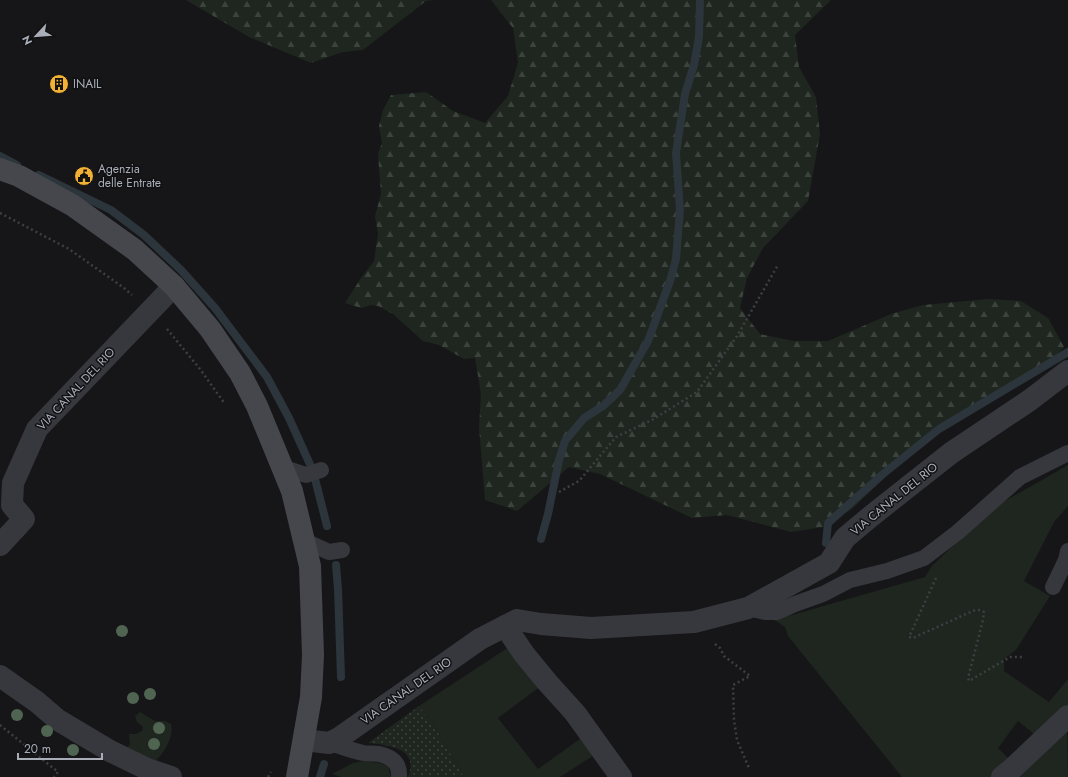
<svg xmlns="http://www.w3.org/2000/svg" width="1068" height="777" font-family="Jost,sans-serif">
<defs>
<pattern id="forest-firs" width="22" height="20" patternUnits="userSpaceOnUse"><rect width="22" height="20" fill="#1e261f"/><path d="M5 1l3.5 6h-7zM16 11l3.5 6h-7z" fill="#3c433d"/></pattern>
<pattern id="garden-dots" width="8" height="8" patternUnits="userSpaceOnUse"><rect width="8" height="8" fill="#1e261f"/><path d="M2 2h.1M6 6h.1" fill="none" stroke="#3c433d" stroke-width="1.8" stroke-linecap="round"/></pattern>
</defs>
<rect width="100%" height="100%" fill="#161618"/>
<!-- grass -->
<g fill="#1e261f">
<polygon points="1068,465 1068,506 1054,522 1024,581 1050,596 1016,650 1004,659 1004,671 1049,702 1068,679 1068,706 1034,734 1018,721 998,748 1012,762 995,777 902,777 788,636 785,627 771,618 792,615 925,577 932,566 965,534 1005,501"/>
<polygon points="509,647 541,686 498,718 538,769 584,736 596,754 560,777 464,777 431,721 419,706"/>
<path d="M140 712 155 721H165L171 724C174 737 164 754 154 762L126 750 130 744 129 734H136L142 731 143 727 137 722 135 716Z"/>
<polygon points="1067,725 1068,777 1020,777"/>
<polygon points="365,761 379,763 388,766 391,777 341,777 332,774 353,763"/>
</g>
<!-- forest -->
<g fill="url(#forest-firs)">
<polygon points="186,0 433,0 426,1 363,50 343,52 311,63 249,37"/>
<polygon points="491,0 831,0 795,35 799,67 816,97 820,134 808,201 763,248 747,278 740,308 760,334 794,341 828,341 891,314 923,305 988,299 1021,301 1048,318 1064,347 1042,372 926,438 852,509 823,527 791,532 727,515 692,518 600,474 569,467 517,511 485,500 479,427 481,394 475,358 464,359 439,345 423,341 393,314 378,306 372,305 361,308 345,303 361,278 374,261 378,233 375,216 381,194 378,154 382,143 379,126 383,110 391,95 426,92 453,111 485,123 508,96 518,63 513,28"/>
</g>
<!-- garden -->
<path fill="url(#garden-dots)" d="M419 706 431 721 464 777H408C420 748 388 745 368 743Z"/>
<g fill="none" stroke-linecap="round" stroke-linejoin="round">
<!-- stream -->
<g stroke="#2c353c" stroke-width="8">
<polyline points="0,156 17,165"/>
<polyline points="39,175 111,210 144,235 181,270 215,308 267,377 289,418 313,471 327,526"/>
<polyline points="541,539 548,514 559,460 565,441 584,418 603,406 620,390 648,341 670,281 676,259 680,210 676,153 685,94 694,65 699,37 700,0"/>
<polyline points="826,543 828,523 883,474 939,429 1068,352"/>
<polyline points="336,565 338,589 341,677"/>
<polyline points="320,777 324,764"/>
</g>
<!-- path -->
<g stroke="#3d3f44" stroke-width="2.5" stroke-dasharray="2 3" stroke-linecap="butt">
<polyline points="0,213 69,249 124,288 132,295"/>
<polyline points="167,329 200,369 225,404"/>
<polyline points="559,492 579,481 616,437 652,420 697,392 737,336 778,265"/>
<polyline points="936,578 909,637 913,638 975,610 980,610 984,612 983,620 968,678 969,681 1010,657 1024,657"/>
<polyline points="715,644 720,648 724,656 750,676 733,685 734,720 737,740 749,768"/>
<polyline points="0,725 58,772 54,777"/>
<polyline points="268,777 271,772"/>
</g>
<!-- lane -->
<g stroke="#37383d" stroke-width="16">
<polyline points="282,467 306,475 321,470"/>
<polyline points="305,541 329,552 342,550"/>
<polyline points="1053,587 1066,560 1068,551"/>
<polyline points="748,608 765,612 777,612 795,604 823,594 850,580 887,571 924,558 958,532 1020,477 1068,453"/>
<path d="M329 743C340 746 351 750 363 753 368 754 374 753 379 754 392 757 400 763 399 777"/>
</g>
<!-- street -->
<g stroke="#37383d" stroke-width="22">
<polyline points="0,545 24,519 12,505 13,483 37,429 174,286"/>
<polyline points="505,626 524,654 547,682 575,713 621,777"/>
<polyline points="0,676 37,702 58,720 110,751 147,769 171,777"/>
<polyline points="304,740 329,743 339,738 480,639 517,620 541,624 591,628 694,622 748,608 829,563 845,538 870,517 951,453 1030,400 1068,371"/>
<polyline points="1002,777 1013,768 1068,716"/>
</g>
<!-- secondary -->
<polyline stroke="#45474d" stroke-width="22" points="0,169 19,176 72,205 135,250 174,286 210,329 240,373 257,406 292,491 310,566 313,655 311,697 297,777"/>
</g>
<!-- trees -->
<g fill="#506452">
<circle cx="122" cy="631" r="6"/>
<circle cx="150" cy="694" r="6"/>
<circle cx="133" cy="698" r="6"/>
<circle cx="17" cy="715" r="6"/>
<circle cx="159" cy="728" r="6"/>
<circle cx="47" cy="731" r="6"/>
<circle cx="154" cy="744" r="6"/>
<circle cx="73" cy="750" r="6"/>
</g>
<!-- icons -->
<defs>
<g id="building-disc" transform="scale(1)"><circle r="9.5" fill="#f2b134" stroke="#111113"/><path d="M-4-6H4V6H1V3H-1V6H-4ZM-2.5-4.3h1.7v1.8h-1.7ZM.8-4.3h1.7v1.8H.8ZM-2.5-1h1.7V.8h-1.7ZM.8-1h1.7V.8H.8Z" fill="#111"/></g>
<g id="civic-disc" transform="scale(1)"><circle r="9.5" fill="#f2b134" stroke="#111113"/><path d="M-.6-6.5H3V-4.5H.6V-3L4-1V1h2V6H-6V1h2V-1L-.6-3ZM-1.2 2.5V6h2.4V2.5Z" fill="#111"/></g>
</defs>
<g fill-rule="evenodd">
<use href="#building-disc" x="59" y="84"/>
<use href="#civic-disc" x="84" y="176"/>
</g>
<g text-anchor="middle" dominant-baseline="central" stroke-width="3" stroke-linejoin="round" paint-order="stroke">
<!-- poi labels -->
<g font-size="12" fill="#a8adb8" stroke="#111113" text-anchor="start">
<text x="73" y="84">INAIL</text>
<text x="98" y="169">Agenzia<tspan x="98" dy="14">delle Entrate</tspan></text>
</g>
<!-- street labels -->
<g font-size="12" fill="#a8adb8" stroke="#111113">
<text transform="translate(76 389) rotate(-47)">VIA CANAL DEL RIO</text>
<text transform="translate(894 499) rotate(-39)">VIA CANAL DEL RIO</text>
<text transform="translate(406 691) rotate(-35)">VIA CANAL DEL RIO</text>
</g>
</g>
<!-- north arrow -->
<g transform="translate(36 36) rotate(244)" stroke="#111113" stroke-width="3" paint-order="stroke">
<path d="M0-3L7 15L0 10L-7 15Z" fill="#a8adb8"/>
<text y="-6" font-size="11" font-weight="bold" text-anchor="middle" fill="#a8adb8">N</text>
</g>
<!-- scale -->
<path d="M18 753v6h84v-6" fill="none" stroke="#a8adb8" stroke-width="2"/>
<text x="24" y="753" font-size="12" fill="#a8adb8" stroke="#111113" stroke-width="3" paint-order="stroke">20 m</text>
</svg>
